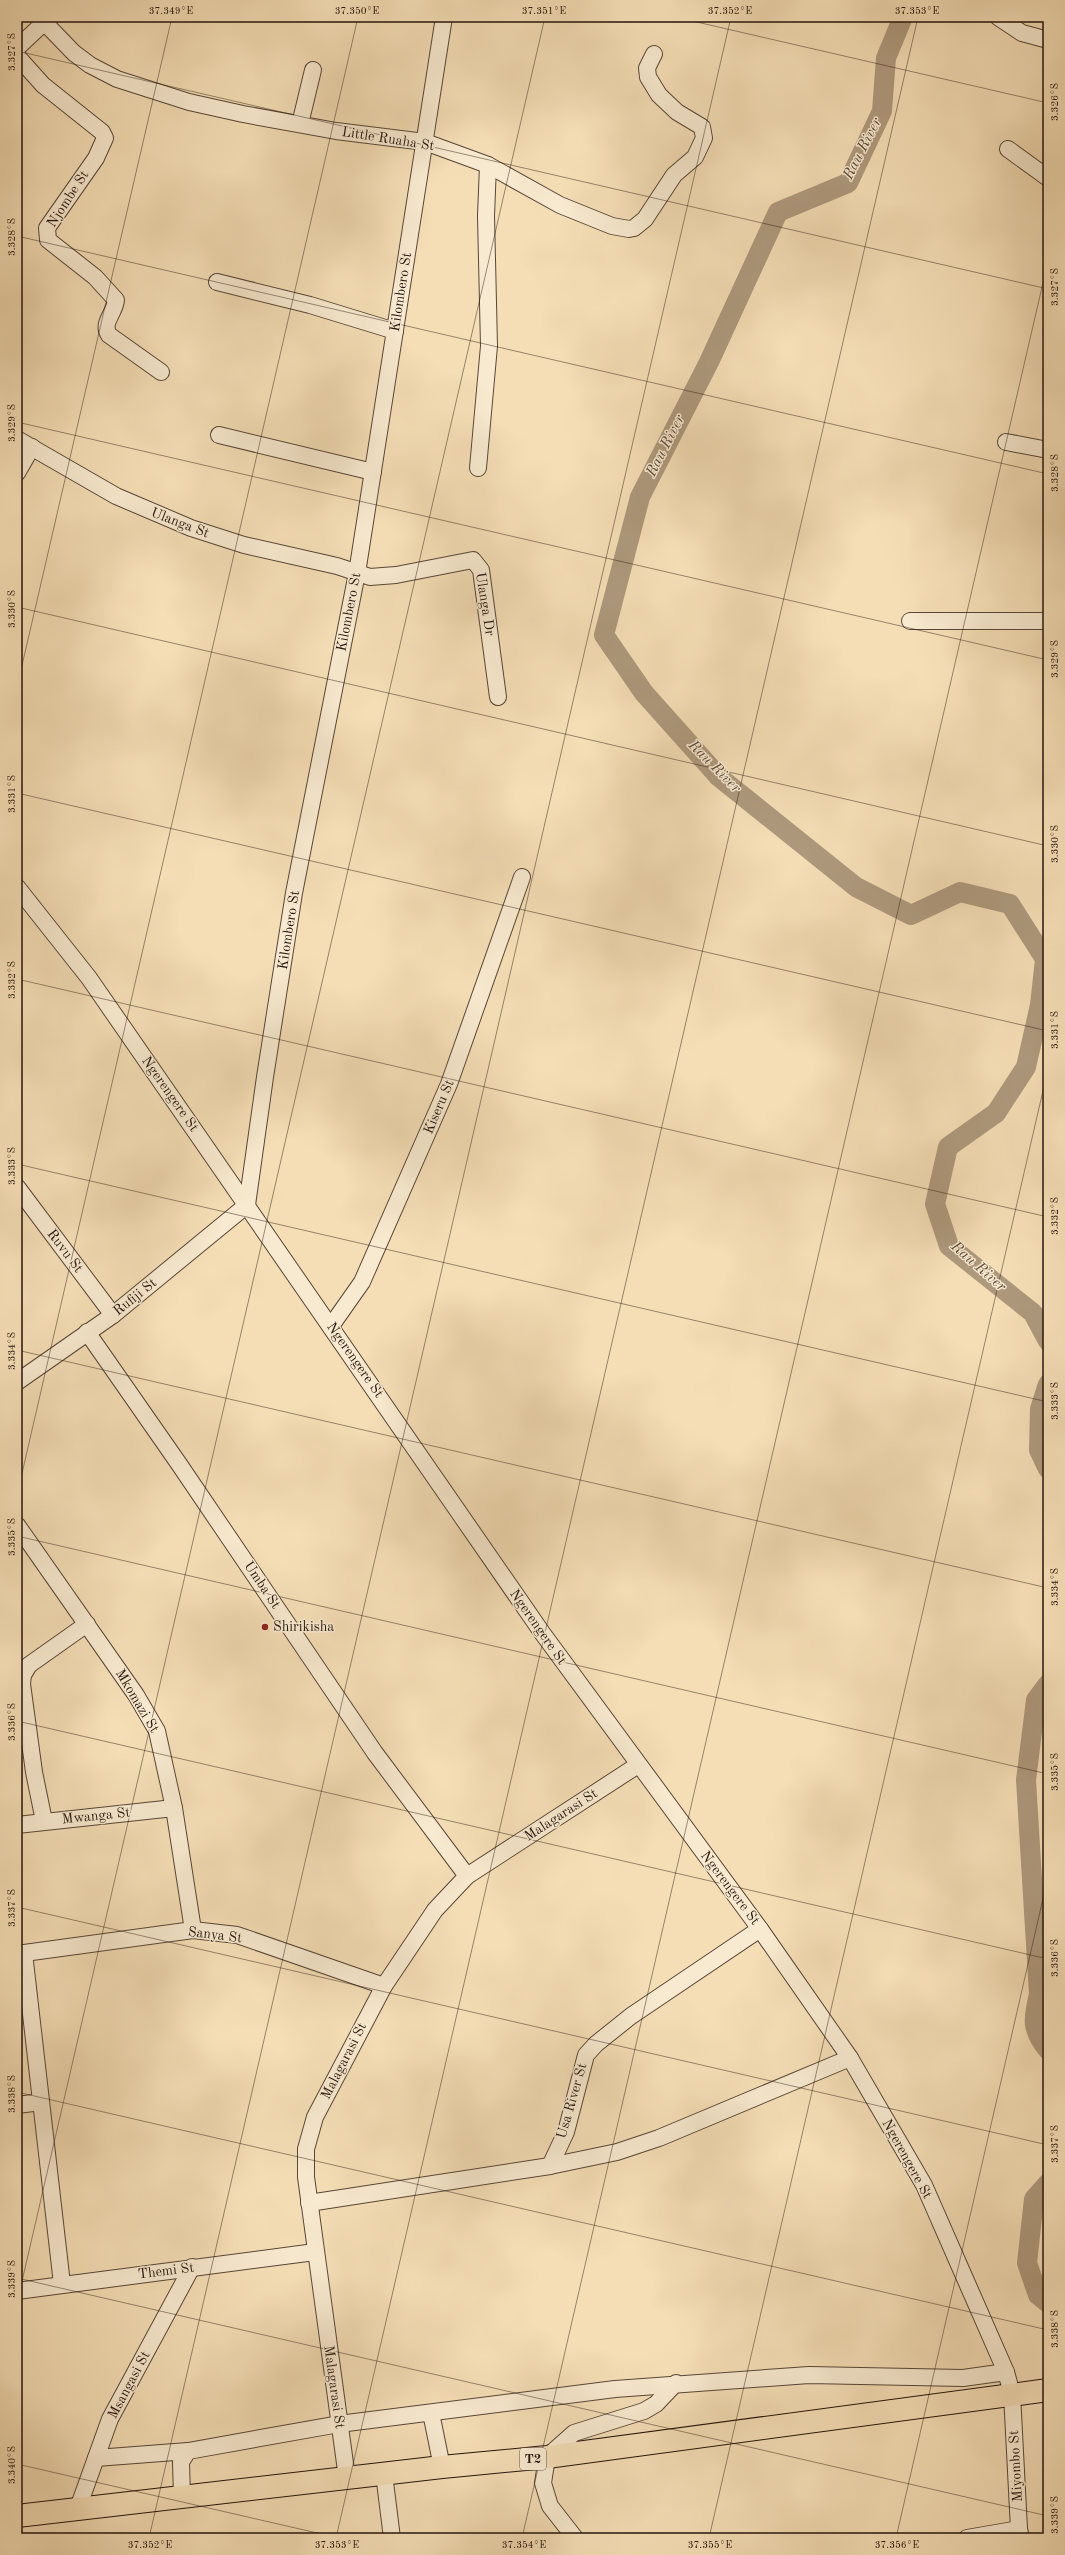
<svg xmlns="http://www.w3.org/2000/svg" width="1065" height="2555" font-family="'Old Standard TT',serif">
<rect width="100%" height="100%" fill="#f5deb6"/>
<filter id="stains"><feTurbulence type="fractalNoise" baseFrequency=".005" numOctaves="4"/><feColorMatrix values="0 0 0 0 .2 0 0 0 0 .09 0 0 0 0 .02 0 0 0 .5 -.17"/></filter>
<radialGradient id="worn" r=".72"><stop offset=".6" stop-color="#630" stop-opacity="0"/><stop offset="1" stop-color="#630" stop-opacity=".3"/></radialGradient>
<g fill="none" stroke-linecap="round" stroke-linejoin="round">
<!-- river -->
<g stroke="#ae997d" stroke-width="20">
<polyline points="903,17 886,58 882,111 848,183 778,212 709,362 640,497 604,635 644,693 719,777 856,887 911,915 960,892 1010,904 1045,959 1040,1005 1026,1067 996,1113 948,1147 935,1204 949,1246 1033,1313 1048,1341"/>
<polyline points="1048,1384 1040,1409 1039,1450 1048,1469"/>
<path d="M1048 1684 1036 1700 1026 1780 1039 1994C1033 2019 1031 2029 1048 2050"/>
<polyline points="1048,2183 1034,2199 1027,2263 1038,2295 1048,2303"/>
</g>
<!-- minor casing -->
<g stroke="#584637" stroke-width="18">
<g id="minor">
<polyline points="998,17 1022,33 1048,40"/>
<polyline points="44,22 74,53 90,65 117,79 189,102 243,114 336,131 425,142 488,165 560,205 612,226 629,229 634,228 645,219 674,175 695,157 704,138 702,127 677,112 659,95 648,77 647,68 654,54"/>
<polyline points="17,48 50,17"/>
<path d="M17 56 43 85 102 132 105 138 96 158 47 228 48 240 95 277 116 300C115 313 101 323 109 335L161 372"/>
<polyline points="300,124 313,70"/>
<polyline points="1008,149 1048,178"/>
<polyline points="217,282 310,305 395,331"/>
<polyline points="219,435 373,472"/>
<polyline points="17,439 116,496 191,528 244,545 337,566 370,577 396,575 473,560 481,570 498,697"/>
<polyline points="1006,442 1048,450"/>
<polyline points="478,468 489,346 486,216 488,165"/>
<polyline points="17,473 32,447"/>
<polyline points="910,621 1048,621"/>
<polyline points="17,887 89,978 543,1634 760,1929 850,2058 924,2185 1006,2372 1012,2394 1019,2529 1021,2538"/>
<polyline points="17,1187 113,1315"/>
<polyline points="331,1326 362,1282 449,1084 522,877"/>
<polyline points="87,1332 179,1464 375,1753 467,1876"/>
<polyline points="17,1382 113,1315 247,1205 265,1077 294,893 357,573 444,17"/>
<polyline points="17,1525 136,1695 157,1731 174,1808 193,1930"/>
<polyline points="44,1821 34,1772 22,1684 23,1675 29,1665 87,1624"/>
<polyline points="17,1825 174,1808"/>
<polyline points="24,1953 62,2284"/>
<polyline points="17,1954 193,1930 237,1935 384,1986"/>
<polyline points="17,2105 41,2102"/>
<polyline points="550,2166 566,2132 586,2055 596,2044 631,2016 760,1929"/>
<polyline points="309,2203 550,2166 617,2152 659,2138 850,2058"/>
<polyline points="17,2291 315,2252"/>
<polyline points="431,2413 442,2467"/>
<polyline points="96,2458 188,2451"/>
<polyline points="384,2474 392,2538"/>
<polyline points="347,2478 306,2177 306,2149 315,2117 384,1986 435,1910 467,1876 638,1765"/>
<polyline points="182,2497 181,2462 188,2451 339,2424 615,2389 809,2375 963,2378 1006,2372"/>
<polyline points="78,2508 110,2419 192,2267"/>
<polyline points="575,2538 550,2506 543,2483 547,2457 574,2433 644,2411 656,2404 676,2383"/>
<polyline points="967,2538 1019,2529"/>
</g>
</g>
<!-- highway casing -->
<g stroke="#24140d" stroke-width="24">
<polyline id="highway" points="17,2516 442,2467 547,2457 1048,2390"/>
</g>
<!-- minor -->
<use href="#minor" stroke="#f8ead0" stroke-width="16"/>
<!-- highway -->
<use href="#highway" stroke="#f5deb6" stroke-width="22"/>
</g>
<!-- ticks -->
<path fill="none" stroke="#24140d" stroke-width="1" stroke-opacity="0.45" d="M675 17 1048 103M17 51 1048 289M17 236 1048 474M17 422 1048 660M17 607 1048 846M17 687 172 17M17 793 1048 1031M17 979 1048 1217M17 1164 1048 1402M17 1350 1048 1588M17 1495 358 17M17 1536 1048 1774M17 1721 1048 1959M17 1907 1048 2145M17 2092 1048 2330M17 2278 1048 2516M17 2303 545 17M17 2464 339 2538M149 2538 731 17M336 2538 918 17M522 2538 1048 261M709 2538 1048 1069M896 2538 1048 1877"/>
<!-- markers -->
<circle fill="#8f2418" stroke="#f8ead0" stroke-width="1.5" cx="265" cy="1627" r="4"/>
<g text-anchor="middle" dominant-baseline="central" stroke-width="3" stroke-linejoin="round" paint-order="stroke">
<!-- shield labels -->
<rect fill="#f8ead0" stroke="#645448" stroke-width="1" x="520" y="2448" width="26" height="22" rx="3"/>
<g font-size="13" font-weight="bold" fill="#24140d">
<text x="533" y="2459">T2</text>
</g>
<!-- street labels -->
<g font-size="14" fill="#24140d" stroke="#f8ead0">
<text transform="translate(388 139) rotate(9)">Little Ruaha St</text>
<text transform="translate(68 199) rotate(-57)">Njombe St</text>
<text transform="translate(401 292) rotate(-81)">Kilombero St</text>
<text transform="translate(180 523) rotate(21)">Ulanga St</text>
<text transform="translate(485 604) rotate(81)">Ulanga Dr</text>
<text transform="translate(349 612) rotate(-79)">Kilombero St</text>
<text transform="translate(289 930) rotate(-81)">Kilombero St</text>
<text transform="translate(170 1094) rotate(55)">Ngerengere St</text>
<text transform="translate(439 1107) rotate(-67)">Kiseru St</text>
<text transform="translate(65 1251) rotate(53)">Ruvu St</text>
<text transform="translate(135 1297) rotate(-39)">Rufiji St</text>
<text transform="translate(355 1360) rotate(55)">Ngerengere St</text>
<text transform="translate(262 1585) rotate(56)">Umba St</text>
<text transform="translate(538 1627) rotate(55)">Ngerengere St</text>
<text transform="translate(137 1701) rotate(59)">Mkomazi St</text>
<text transform="translate(561 1815) rotate(-33)">Malagarasi St</text>
<text transform="translate(96 1816) rotate(-6)">Mwanga St</text>
<text transform="translate(730 1888) rotate(53)">Ngerengere St</text>
<text transform="translate(215 1935) rotate(7)">Sanya St</text>
<text transform="translate(344 2061) rotate(-63)">Malagarasi St</text>
<text transform="translate(572 2101) rotate(-74)">Usa River St</text>
<text transform="translate(907 2159) rotate(61)">Ngerengere St</text>
<text transform="translate(166 2271) rotate(-7)">Themi St</text>
<text transform="translate(129 2385) rotate(-62)">Msangasi St</text>
<text transform="translate(334 2387) rotate(82)">Malagarasi St</text>
<text transform="translate(1016 2466) rotate(-93)">Miyombo St</text>
</g>
<!-- poi labels -->
<g font-size="14" fill="#24140d" stroke="#f8ead0" text-anchor="start">
<text x="273" y="1627">Shirikisha</text>
</g>
<!-- water labels -->
<g font-size="15" font-style="italic" fill="#5b493a" stroke="#f8ead0">
<text transform="translate(863 149) rotate(-63)">Rau River</text>
<text transform="translate(666 446) rotate(-63)">Rau River</text>
<text transform="translate(714 767) rotate(45)">Rau River</text>
<text transform="translate(978 1267) rotate(41)">Rau River</text>
</g>
</g>
<!-- margin -->
<rect width="1065" height="2555" fill="none" stroke="#f5deb6" stroke-width="44"/>
<rect x="22" y="22" width="1021" height="2511" fill="none" stroke="#24140d" stroke-width="1.5"/>
<g font-size="10" text-anchor="middle" fill="#24140d">
<text x="171" y="14">37.349°E</text>
<text x="357" y="14">37.350°E</text>
<text x="544" y="14">37.351°E</text>
<text x="730" y="14">37.352°E</text>
<text x="917" y="14">37.353°E</text>
<text transform="translate(11 52) rotate(-90)" y="4">3.327°S</text>
<text transform="translate(1054 102) rotate(-90)" y="4">3.326°S</text>
<text transform="translate(11 237) rotate(-90)" y="4">3.328°S</text>
<text transform="translate(1054 287) rotate(-90)" y="4">3.327°S</text>
<text transform="translate(11 423) rotate(-90)" y="4">3.329°S</text>
<text transform="translate(1054 473) rotate(-90)" y="4">3.328°S</text>
<text transform="translate(11 609) rotate(-90)" y="4">3.330°S</text>
<text transform="translate(1054 659) rotate(-90)" y="4">3.329°S</text>
<text transform="translate(11 794) rotate(-90)" y="4">3.331°S</text>
<text transform="translate(1054 844) rotate(-90)" y="4">3.330°S</text>
<text transform="translate(11 980) rotate(-90)" y="4">3.332°S</text>
<text transform="translate(1054 1030) rotate(-90)" y="4">3.331°S</text>
<text transform="translate(11 1166) rotate(-90)" y="4">3.333°S</text>
<text transform="translate(1054 1216) rotate(-90)" y="4">3.332°S</text>
<text transform="translate(11 1351) rotate(-90)" y="4">3.334°S</text>
<text transform="translate(1054 1401) rotate(-90)" y="4">3.333°S</text>
<text transform="translate(11 1537) rotate(-90)" y="4">3.335°S</text>
<text transform="translate(1054 1587) rotate(-90)" y="4">3.334°S</text>
<text transform="translate(11 1722) rotate(-90)" y="4">3.336°S</text>
<text transform="translate(1054 1772) rotate(-90)" y="4">3.335°S</text>
<text transform="translate(11 1908) rotate(-90)" y="4">3.337°S</text>
<text transform="translate(1054 1958) rotate(-90)" y="4">3.336°S</text>
<text transform="translate(11 2094) rotate(-90)" y="4">3.338°S</text>
<text transform="translate(1054 2144) rotate(-90)" y="4">3.337°S</text>
<text transform="translate(11 2279) rotate(-90)" y="4">3.339°S</text>
<text transform="translate(1054 2329) rotate(-90)" y="4">3.338°S</text>
<text transform="translate(11 2465) rotate(-90)" y="4">3.340°S</text>
<text transform="translate(1054 2515) rotate(-90)" y="4">3.339°S</text>
<text x="150" y="2548">37.352°E</text>
<text x="337" y="2548">37.353°E</text>
<text x="524" y="2548">37.354°E</text>
<text x="710" y="2548">37.355°E</text>
<text x="897" y="2548">37.356°E</text>
</g>
<rect width="100%" height="100%" filter="url(#stains)"/>
<rect width="100%" height="100%" fill="url(#worn)"/>
</svg>
